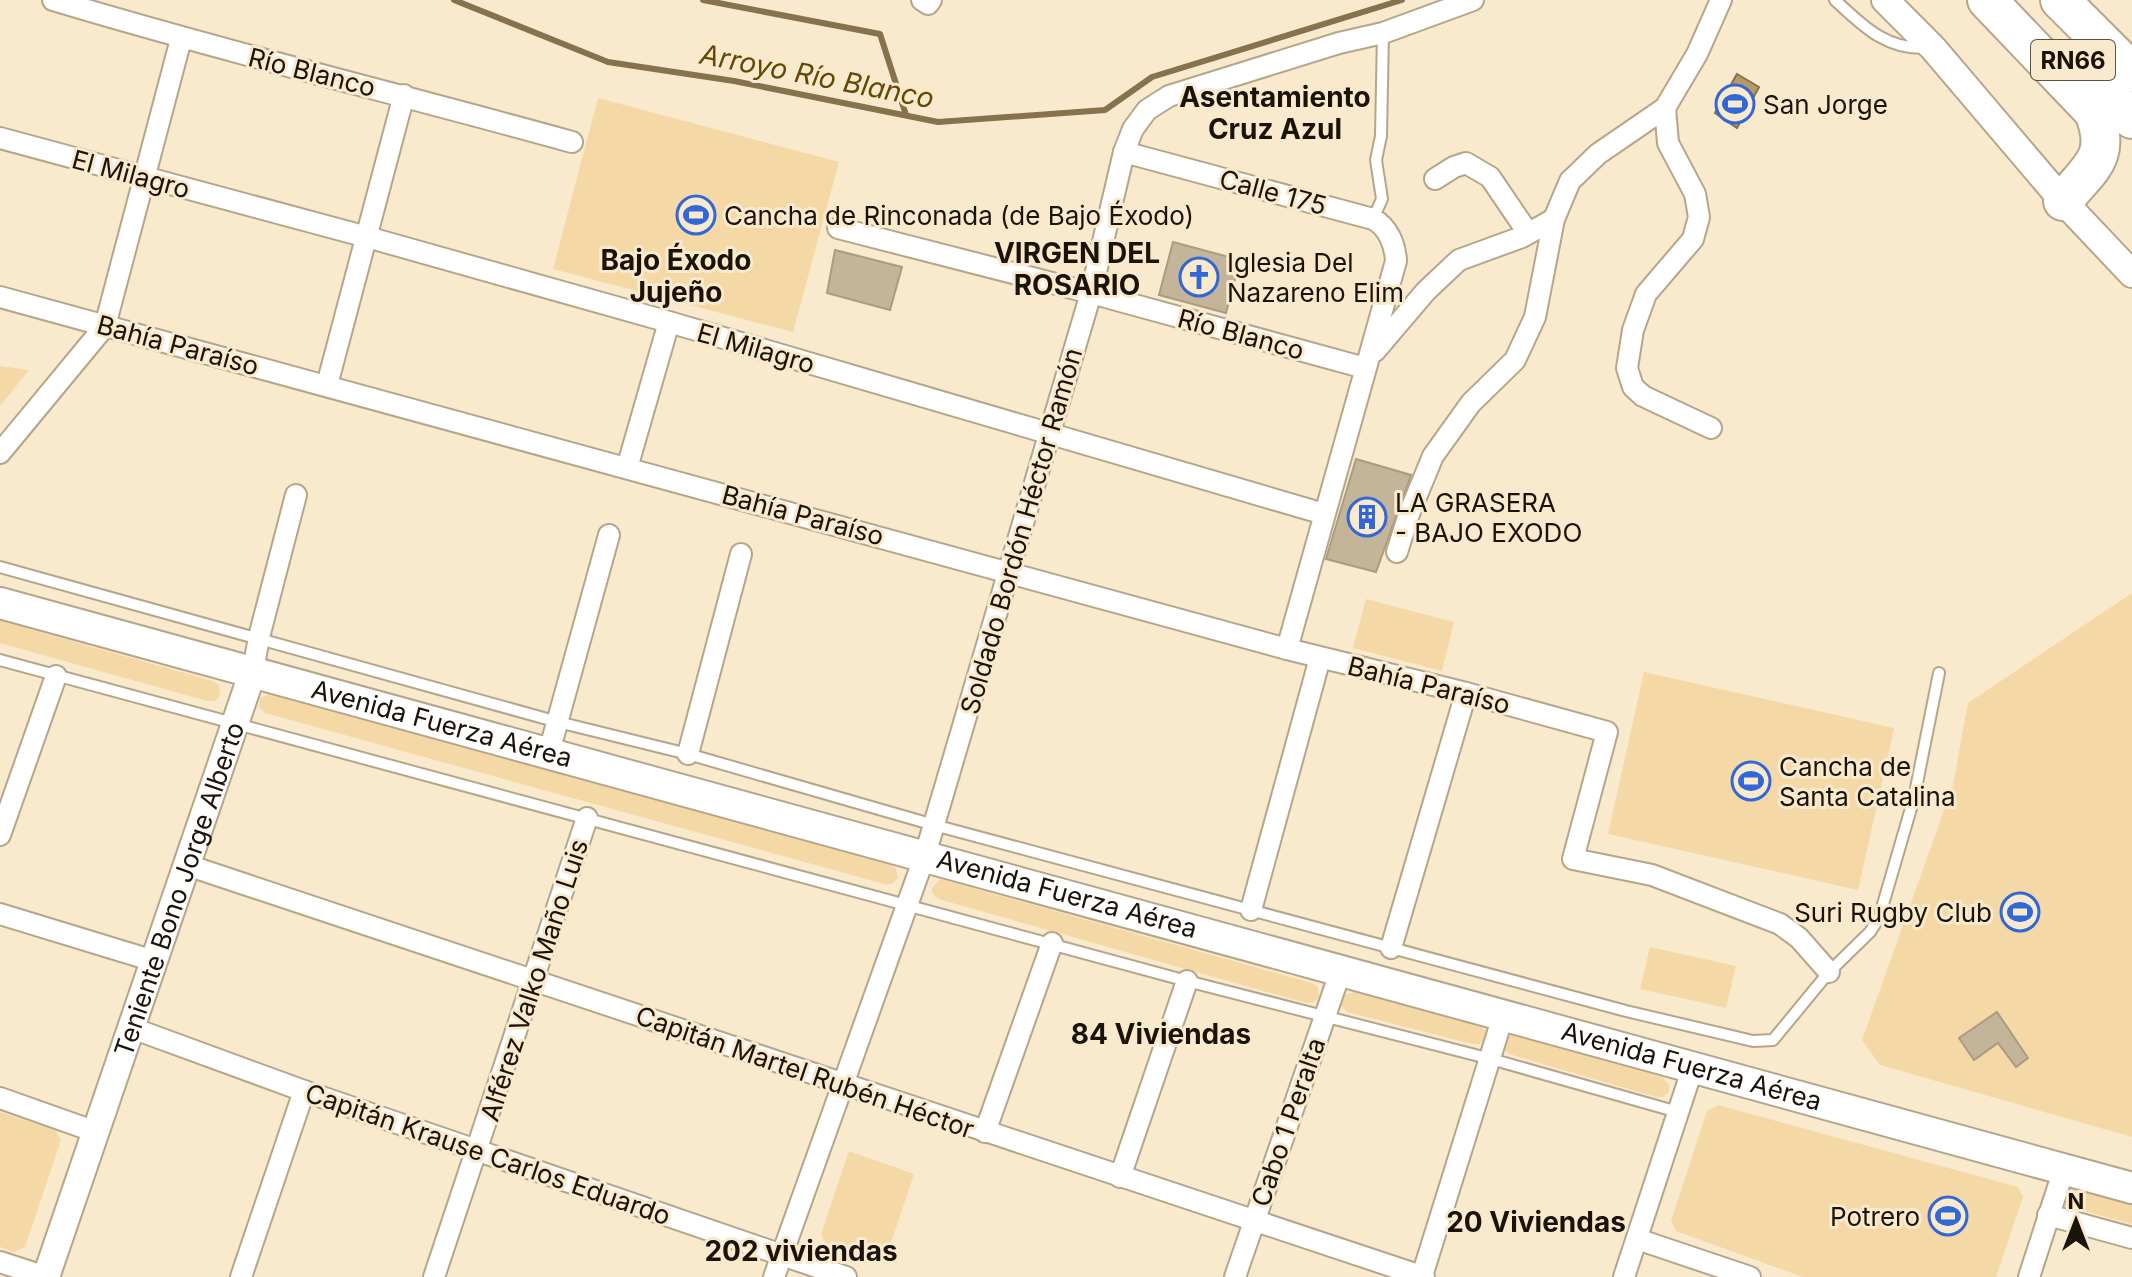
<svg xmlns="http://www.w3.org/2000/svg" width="2132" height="1277" font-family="Inter,sans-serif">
<rect width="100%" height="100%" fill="#f9e9cd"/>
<!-- green -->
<g fill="#f4d9a7">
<polygon points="598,98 839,162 793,332 553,269"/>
<polygon points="0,366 29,370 0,406"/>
<polygon points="2132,593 2132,1137 1880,1065 1862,1040 1953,785 1968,703"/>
<polygon points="1366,599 1454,622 1442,671 1353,648"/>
<polygon points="0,621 213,681 219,685 220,695 215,701 207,701 0,643"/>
<polygon points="1644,672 1894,728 1858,890 1608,834"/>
<polygon points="272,693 891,865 896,869 898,878 892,884 884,884 265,713 259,707 260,698"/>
<polygon points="940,879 1312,983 1318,987 1319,997 1314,1002 1306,1003 938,899 932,893 932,888"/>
<polygon points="1650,947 1736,966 1726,1008 1640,989"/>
<polygon points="1354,992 1479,1024 1486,1031 1485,1038 1480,1044 1472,1044 1347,1012 1341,1005 1342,996"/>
<polygon points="1515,1034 1662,1077 1669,1085 1669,1091 1663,1097 1656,1097 1509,1054 1502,1048 1507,1036"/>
<polygon points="1718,1105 2018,1187 2023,1197 1996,1277 1803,1277 1676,1231 1671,1221 1707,1111"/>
<polygon points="0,1112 55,1130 61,1140 25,1247 14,1252 0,1247"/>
<polygon points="849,1151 914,1174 884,1263 825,1243 821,1234"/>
<polygon points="2069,1186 2132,1203 2132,1224 2066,1206 2062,1203"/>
</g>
<!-- water -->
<polygon fill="#b59a67" stroke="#86724b" stroke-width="2" points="1737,74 1759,87 1737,128 1715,113"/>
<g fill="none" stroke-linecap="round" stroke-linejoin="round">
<!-- stream -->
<g stroke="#86724b" stroke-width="6">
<polyline points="454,0 608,62 734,81 938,122 1105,110 1152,77 1402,0"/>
<polyline points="703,0 880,34 906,115"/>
</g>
</g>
<!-- building -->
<g fill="#c4b499" stroke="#aa9c81" stroke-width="2">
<polygon points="1173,242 1240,260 1226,313 1159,295"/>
<polygon points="835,250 902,267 890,310 827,293"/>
<polygon points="1356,459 1411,475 1376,572 1326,559"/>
<polygon points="1997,1012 2028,1058 2016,1067 1998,1043 1974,1060 1959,1038"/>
</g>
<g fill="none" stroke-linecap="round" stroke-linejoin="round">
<!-- service casing -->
<g stroke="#b5a68a" stroke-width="14">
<g id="service">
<path d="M1835 0C1863 26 1886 50 1927 48"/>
<polyline points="1373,219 1382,199 1376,160 1381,136 1383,33"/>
<polyline points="0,567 558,722 688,754 934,825 1626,1011 1753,1041 1773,1040 1829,972 1870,932 1879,918 1914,798 1939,673"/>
<polyline points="0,660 1187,981 1491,1059 1678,1112"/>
</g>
</g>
<!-- minor casing -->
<g stroke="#b5a68a" stroke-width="24">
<g id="minor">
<path d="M53 0C225 52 399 94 572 142"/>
<polyline points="922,0 928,4 931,0"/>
<polyline points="1665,108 1668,143 1695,194 1699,217 1693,239 1646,294 1633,330 1627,368 1633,387 1643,396 1711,428"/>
<polyline points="0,138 367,237 669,322 1324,514"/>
<path d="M1124 152 1373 219C1388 227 1395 244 1396 261L1287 649"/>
<polyline points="1435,179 1454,167 1466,163 1490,177 1528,233"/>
<polyline points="838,228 1091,293 1365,368"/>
<polyline points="0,297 1287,649 1466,693 1607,732 1573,859 1652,875 1780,924 1799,938 1829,972"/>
<polyline points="1375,351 1426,291 1459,260 1522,237 1554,219"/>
<polyline points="327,385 404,95"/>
<polyline points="0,453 105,326 181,39"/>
<polyline points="627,468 669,322"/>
<polyline points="1397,552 1409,514 1433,456 1471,403 1515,360 1535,317 1554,219 1570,181 1598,154 1665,108 1697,54 1721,0"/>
<polyline points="253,671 259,637 296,495"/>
<polyline points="549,752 609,535"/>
<polyline points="688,754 741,554"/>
<polyline points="0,835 56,676"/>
<polyline points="187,865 1424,1277"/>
<polyline points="1251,910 1320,658"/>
<polyline points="0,914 154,961"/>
<polyline points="1391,948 1466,693"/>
<polyline points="132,1028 304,1091 846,1277"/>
<polyline points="0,1098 96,1132"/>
<polyline points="985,1132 1052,943"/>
<polyline points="1120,1177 1187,981"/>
<polyline points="2048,1215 2132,1238"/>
<polyline points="1637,1239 1750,1277"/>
<polyline points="0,1262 46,1277"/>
<polyline points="1422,1276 1504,1013"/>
<polyline points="241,1277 304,1091"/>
<polyline points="434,1277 587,818"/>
<polyline points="774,1277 925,855 1091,293 1124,152 1133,129 1147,110 1169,96 1339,43 1383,33 1473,0"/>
<polyline points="1235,1277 1342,967"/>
<polyline points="1624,1277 1693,1067"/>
<polyline points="2029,1277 2064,1169"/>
</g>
</g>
<!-- tertiary casing -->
<g stroke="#b5a68a" stroke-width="30">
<g id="tertiary">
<polyline points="1885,0 1933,48 2063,201 2132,274"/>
<path id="s1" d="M46 1277 253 671"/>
</g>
</g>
<!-- secondary casing -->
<g stroke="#b5a68a" stroke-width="34">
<g id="secondary">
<path id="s2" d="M0 603C711 795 1422 989 2132 1188"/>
</g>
</g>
<!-- motorway casing -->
<g stroke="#b5a68a" stroke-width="42">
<g id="motorway">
<path d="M1987 0 2094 112C2112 158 2090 167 2063 201"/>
<polyline points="2060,0 2132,72"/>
<polyline points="2087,73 2132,119"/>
</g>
</g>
<!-- service -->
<use href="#service" stroke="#fff" stroke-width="10"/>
<!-- minor -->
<use href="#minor" stroke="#fff" stroke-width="20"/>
<!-- tertiary -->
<use href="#tertiary" stroke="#fff" stroke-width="26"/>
<!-- secondary -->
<use href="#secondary" stroke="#fff" stroke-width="30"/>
<!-- motorway -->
<use href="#motorway" stroke="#fff" stroke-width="38"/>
</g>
<!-- icons -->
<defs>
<g id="stadium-ring" transform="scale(2)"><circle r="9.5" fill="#f9e9cd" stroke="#3167d6" stroke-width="1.5"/><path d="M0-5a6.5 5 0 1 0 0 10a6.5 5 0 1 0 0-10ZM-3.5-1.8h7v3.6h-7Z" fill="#3167d6"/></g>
<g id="church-ring" transform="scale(2)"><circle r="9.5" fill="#f9e9cd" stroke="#3167d6" stroke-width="1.5"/><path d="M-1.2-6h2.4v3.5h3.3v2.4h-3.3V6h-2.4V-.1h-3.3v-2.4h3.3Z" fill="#3167d6"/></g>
<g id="building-ring" transform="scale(2)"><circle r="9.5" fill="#f9e9cd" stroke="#3167d6" stroke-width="1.5"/><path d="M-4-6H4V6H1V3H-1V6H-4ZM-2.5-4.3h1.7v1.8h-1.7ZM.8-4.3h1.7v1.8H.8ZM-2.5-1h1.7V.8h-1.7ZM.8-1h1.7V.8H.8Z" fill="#3167d6"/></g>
</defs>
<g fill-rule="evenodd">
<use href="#stadium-ring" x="1735" y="104"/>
<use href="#stadium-ring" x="696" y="215"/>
<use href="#church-ring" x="1199" y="277"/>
<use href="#building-ring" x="1367" y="517"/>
<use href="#stadium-ring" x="1751" y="781"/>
<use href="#stadium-ring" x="2020" y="912"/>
<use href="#stadium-ring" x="1948" y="1216"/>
</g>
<g text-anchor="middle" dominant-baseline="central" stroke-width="6" stroke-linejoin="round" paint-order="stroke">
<!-- shield labels -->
<rect fill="#f9e9cd" stroke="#5c5344" stroke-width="2" x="2031" y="40" width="84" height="40" rx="6"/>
<g font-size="24" font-weight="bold" fill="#191309">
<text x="2073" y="60">RN66</text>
</g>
<!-- street labels -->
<g font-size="26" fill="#191309" stroke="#f9e9cd">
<text transform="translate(312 72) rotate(14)">Río Blanco</text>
<text transform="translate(131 174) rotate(15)">El Milagro</text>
<text transform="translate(1273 192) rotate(15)">Calle 175</text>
<text transform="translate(1241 334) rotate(15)">Río Blanco</text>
<text transform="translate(178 345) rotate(15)">Bahía Paraíso</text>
<text transform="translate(756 348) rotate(16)">El Milagro</text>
<text transform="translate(803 515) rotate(15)">Bahía Paraíso</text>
<text transform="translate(1021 531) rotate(-74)">Soldado Bordón Héctor Ramón</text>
<text transform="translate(1429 685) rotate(14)">Bahía Paraíso</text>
<text stroke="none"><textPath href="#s2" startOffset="458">Avenida Fuerza Aérea</textPath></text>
<text stroke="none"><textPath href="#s1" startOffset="410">Teniente Bono Jorge Alberto</textPath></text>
<text stroke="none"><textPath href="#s2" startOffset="1106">Avenida Fuerza Aérea</textPath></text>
<text transform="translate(534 980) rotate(-72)">Alférez Valko Maño Luis</text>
<text stroke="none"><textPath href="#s2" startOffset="1754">Avenida Fuerza Aérea</textPath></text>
<text transform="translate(805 1072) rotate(19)">Capitán Martel Rubén Héctor</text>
<text transform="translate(1288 1122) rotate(-71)">Cabo 1 Peralta</text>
<text transform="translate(488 1154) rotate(19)">Capitán Krause Carlos Eduardo</text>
</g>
<!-- poi labels -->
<g font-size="26" fill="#191309" stroke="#f9e9cd" text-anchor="start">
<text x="1763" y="104">San Jorge</text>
<text x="724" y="215">Cancha de Rinconada (de Bajo Éxodo)</text>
<text x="1227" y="262">Iglesia Del<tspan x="1227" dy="30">Nazareno Elim</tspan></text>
<text x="1395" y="502">LA GRASERA<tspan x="1395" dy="30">- BAJO EXODO</tspan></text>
<text x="1779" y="766">Cancha de<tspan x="1779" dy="30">Santa Catalina</tspan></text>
<text x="1992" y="912" text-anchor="end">Suri Rugby Club</text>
<text x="1920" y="1216" text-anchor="end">Potrero</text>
</g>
<!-- water labels -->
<g font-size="28" font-style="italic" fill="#634703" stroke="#f9e9cd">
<text transform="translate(817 76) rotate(11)">Arroyo Río Blanco</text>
</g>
<!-- neighbourhood labels -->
<g font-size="28" font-weight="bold" fill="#191309" stroke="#f9e9cd">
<text x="1275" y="97">Asentamiento<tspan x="1275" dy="32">Cruz Azul</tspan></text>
<text x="1077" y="253">VIRGEN DEL<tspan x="1077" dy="32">ROSARIO</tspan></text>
<text x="676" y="260">Bajo Éxodo<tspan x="676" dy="32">Jujeño</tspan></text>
<text x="1161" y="1034">84 Viviendas</text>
<text x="1536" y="1222">20 Viviendas</text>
<text x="801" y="1251">202 viviendas</text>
</g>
</g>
<!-- north arrow -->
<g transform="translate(2076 1221)" stroke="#f9e9cd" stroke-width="6" paint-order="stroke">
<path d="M0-6L14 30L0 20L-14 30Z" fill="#191309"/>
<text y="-12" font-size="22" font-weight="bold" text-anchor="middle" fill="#191309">N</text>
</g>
</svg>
